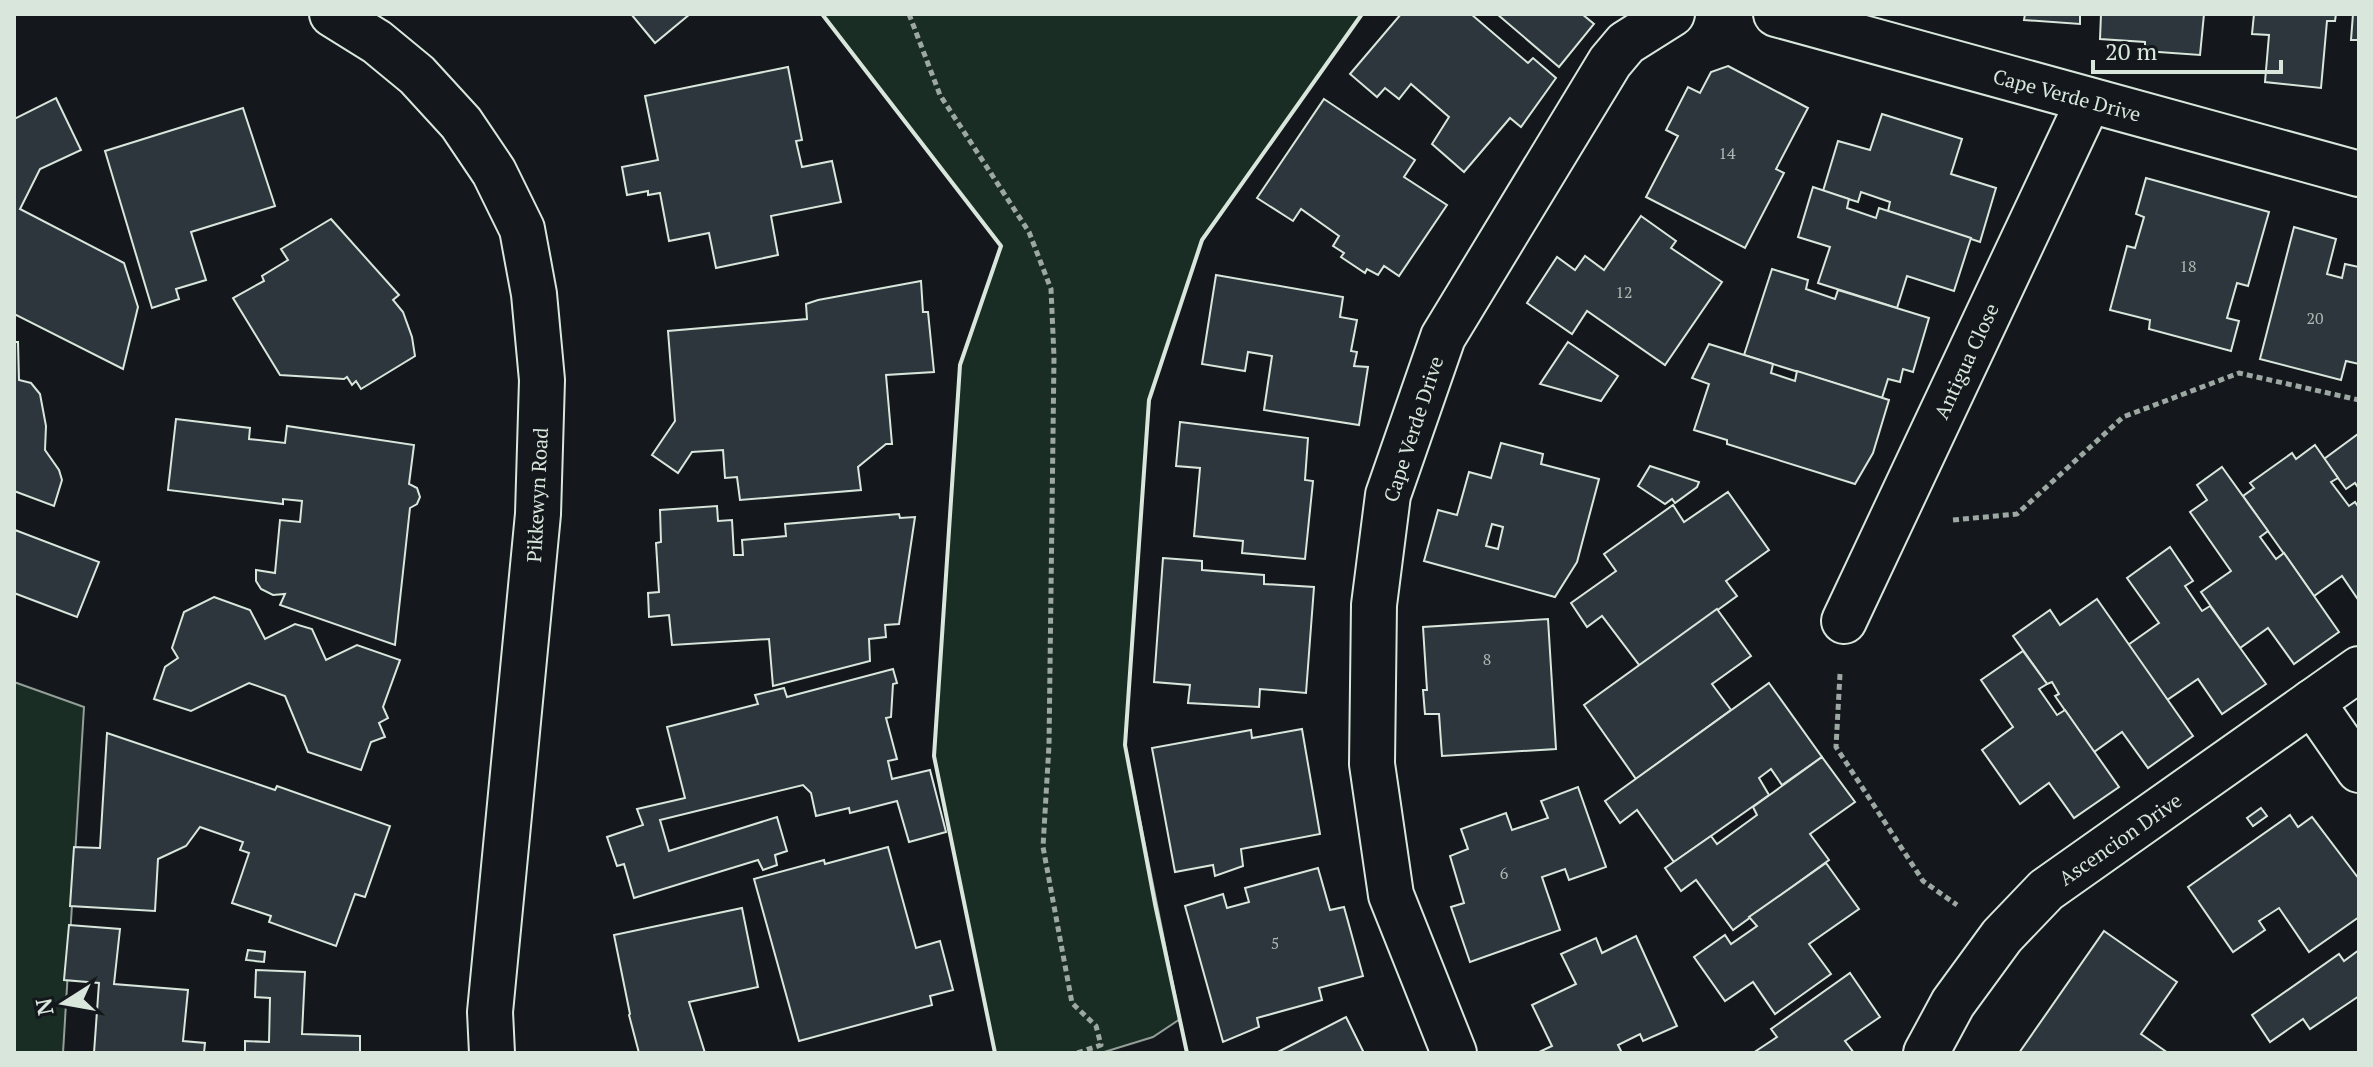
<svg xmlns="http://www.w3.org/2000/svg" width="2373" height="1067" font-family="'PT Serif',serif">
<rect width="100%" height="100%" fill="#14181c"/>
<!-- green -->
<g fill="#1a2d24" stroke="#939e99" stroke-width="2">
<polygon points="822,14 1362,14 1202,240 1149,400 1125,745 1180,1019 1153,1037 1101,1053 995,1053 934,756 960,365 1001,246"/>
<polygon points="14,682 84,707 63,1053 14,1053"/>
</g>
<!-- building -->
<g fill="#2c363c" stroke="#d8e6dc" stroke-width="2" fill-rule="evenodd">
<polygon points="631,14 690,14 655,43"/>
<polygon points="1401,14 1471,14 1528,63 1533,58 1556,78 1521,127 1510,118 1464,172 1432,144 1449,117 1411,84 1399,99 1385,88 1377,97 1350,74"/>
<polygon points="1497,14 1582,14 1594,24 1559,67"/>
<polygon points="2025,14 2080,14 2080,24 2024,20"/>
<polygon points="2101,14 2204,14 2200,55 2145,51 2145,42 2100,39"/>
<polygon points="2254,14 2336,14 2335,21 2327,21 2321,88 2265,82 2269,35 2252,34"/>
<polygon points="2353,14 2359,14 2359,40 2351,40"/>
<polygon points="1728,66 1808,108 1776,169 1784,173 1745,248 1646,197 1678,136 1666,130 1688,87 1700,93 1711,72"/>
<polygon points="788,67 802,140 796,141 802,167 832,161 841,202 771,216 778,255 716,268 709,233 669,241 660,193 648,195 648,191 627,195 622,167 658,160 645,96"/>
<polygon points="56,98 81,150 40,169 20,209 124,263 138,307 123,369 14,314 14,119"/>
<polygon points="1324,99 1415,160 1404,177 1447,205 1399,276 1384,266 1378,275 1367,269 1365,273 1341,257 1344,253 1333,246 1339,236 1301,209 1293,221 1257,198"/>
<polygon points="243,108 275,206 191,232 206,280 176,289 179,299 152,308 105,151"/>
<polygon points="1882,114 1962,139 1951,174 1996,188 1980,242 1888,211 1890,202 1861,192 1858,202 1823,191 1838,141 1870,150"/>
<polygon points="2146,178 2269,212 2248,286 2237,283 2227,318 2239,321 2231,351 2149,329 2150,320 2110,310 2127,246 2135,248 2144,217 2136,214"/>
<polygon points="1813,187 1849,199 1847,208 1876,218 1879,208 1971,238 1954,291 1907,276 1897,308 1818,283 1830,247 1798,237"/>
<polygon points="1641,216 1676,241 1671,248 1722,282 1665,365 1587,311 1572,334 1527,303 1557,257 1575,270 1585,256 1604,270"/>
<polygon points="331,219 399,295 393,300 403,312 412,337 415,356 361,389 356,381 352,385 347,377 344,379 280,375 233,298 264,281 262,276 288,260 281,249"/>
<polygon points="2294,227 2336,239 2327,274 2342,278 2345,264 2359,267 2359,364 2346,361 2341,380 2260,359"/>
<polygon points="1772,269 1808,280 1806,289 1835,299 1838,290 1929,318 1913,372 1903,369 1900,382 1888,379 1882,398 1744,355"/>
<polygon points="1216,275 1343,297 1340,317 1357,320 1351,351 1357,352 1354,366 1368,367 1359,425 1264,410 1272,356 1248,352 1245,371 1202,364"/>
<polygon points="921,281 923,312 928,312 934,372 886,375 892,444 886,444 858,467 861,490 740,500 737,477 725,478 723,450 692,452 678,473 652,455 675,421 668,331 807,319 806,304 818,300"/>
<polygon points="14,342 18,342 19,380 31,383 40,394 46,426 45,450 59,470 62,480 54,506 14,491"/>
<polygon points="1568,342 1618,376 1601,401 1540,384"/>
<polygon points="1709,344 1773,364 1771,373 1795,381 1797,371 1889,400 1873,453 1855,484 1727,444 1727,440 1694,430 1709,384 1692,378"/>
<polygon points="176,419 250,428 249,439 285,443 287,426 414,445 409,484 417,488 420,497 417,504 410,508 395,645 280,605 285,594 273,595 261,589 256,581 256,570 275,573 280,520 300,522 302,501 283,499 283,504 168,490"/>
<polygon points="1180,422 1308,438 1305,480 1313,481 1305,559 1242,553 1243,541 1194,536 1200,468 1176,466"/>
<polygon points="2358,434 2359,489 2355,483 2346,489 2324,459"/>
<path d="M1501 443 1543 454 1541 464 1599 479 1577 562 1555 597 1424 561 1438 510 1457 515 1469 472 1491 478ZM1492 524 1503 527 1498 549 1486 546Z"/>
<polygon points="2315,445 2338,478 2331,482 2349,506 2355,502 2359,508 2359,601 2342,576 2314,596 2243,496 2254,488 2250,483 2292,453 2296,459"/>
<polygon points="1650,466 1699,482 1697,487 1675,503 1672,499 1665,504 1638,486"/>
<polygon points="2222,467 2268,531 2260,537 2276,559 2284,553 2339,632 2294,664 2268,628 2240,648 2201,592 2231,571 2190,512 2207,500 2197,485"/>
<polygon points="1728,492 1769,550 1726,581 1737,596 1640,666 1602,616 1587,627 1571,603 1616,571 1604,554 1673,505 1684,522"/>
<polygon points="717,506 718,521 732,520 734,555 743,555 742,540 786,536 785,524 899,514 900,518 915,517 899,624 885,625 886,637 869,639 870,661 773,686 769,639 672,645 669,615 649,617 648,593 659,592 656,543 661,542 660,510"/>
<polygon points="15,530 99,562 77,617 14,593"/>
<polygon points="2170,547 2193,581 2185,586 2202,611 2210,606 2266,684 2222,714 2198,679 2167,700 2128,645 2159,623 2127,578"/>
<polygon points="1163,558 1202,561 1202,570 1264,575 1264,584 1314,587 1306,693 1260,689 1259,707 1188,703 1190,685 1154,682"/>
<polygon points="214,597 250,610 265,639 295,624 312,629 326,660 357,645 400,660 383,707 388,718 379,723 385,737 371,742 361,770 308,752 285,696 249,683 191,711 154,699 165,667 178,658 172,648 184,612"/>
<polygon points="2097,599 2193,736 2148,768 2122,732 2094,752 2055,696 2059,694 2052,682 2047,684 2013,636 2050,610 2060,625"/>
<polygon points="1717,609 1751,656 1712,684 1731,710 1636,779 1584,705"/>
<polygon points="1548,619 1556,749 1442,756 1439,714 1425,714 1423,690 1427,690 1423,627"/>
<polygon points="2023,651 2047,684 2039,689 2057,715 2065,710 2119,787 2074,818 2049,783 2020,804 1982,750 2013,727 1981,680"/>
<polygon points="893,669 897,683 893,684 891,717 886,718 897,759 888,761 892,779 930,770 946,832 909,842 897,801 850,813 849,808 816,816 811,793 803,785 660,820 669,851 777,817 787,851 775,855 777,865 763,870 758,860 634,898 624,864 617,866 607,837 643,825 637,809 685,798 667,727 758,704 755,695 784,688 787,697"/>
<polygon points="1769,683 1822,757 1782,785 1771,769 1759,778 1769,795 1674,862 1637,810 1620,823 1605,801"/>
<polygon points="1302,729 1320,834 1241,849 1243,866 1215,876 1213,865 1175,872 1152,748 1251,730 1252,738"/>
<polygon points="107,733 275,790 277,786 390,826 365,897 355,894 336,946 269,922 271,916 232,903 249,853 240,850 243,842 200,827 186,846 158,859 155,911 70,906 74,847 100,848"/>
<polygon points="1822,757 1855,802 1810,834 1829,860 1733,930 1696,880 1681,891 1665,868 1711,836 1717,844 1757,815 1753,807"/>
<polygon points="1578,787 1606,867 1569,880 1565,869 1542,877 1560,930 1470,962 1451,907 1464,903 1450,856 1468,849 1461,829 1506,813 1512,830 1548,818 1541,801"/>
<polygon points="2261,808 2267,816 2253,826 2247,818"/>
<polygon points="2290,815 2298,827 2312,817 2359,879 2359,917 2309,952 2279,908 2259,921 2265,930 2233,952 2188,887"/>
<polygon points="888,847 916,948 940,941 953,990 930,996 932,1005 799,1041 754,879 824,860 825,864"/>
<polygon points="1826,863 1859,909 1809,944 1831,974 1775,1014 1753,982 1725,1001 1694,957 1725,935 1731,944 1757,926 1749,917"/>
<polygon points="1318,868 1330,910 1344,907 1363,976 1319,988 1322,1000 1257,1018 1259,1027 1223,1042 1185,906 1223,894 1227,908 1249,902 1245,888"/>
<polygon points="742,908 758,987 689,1002 705,1053 639,1053 629,1015 630,1014 614,935"/>
<polygon points="69,925 120,929 114,984 188,990 183,1041 205,1043 204,1053 94,1053 99,983 64,980"/>
<polygon points="2104,931 2177,982 2141,1034 2168,1053 2019,1053"/>
<polygon points="1636,936 1677,1026 1643,1041 1640,1034 1618,1045 1622,1053 1537,1053 1552,1046 1532,1005 1576,984 1561,954 1596,938 1602,953"/>
<polygon points="248,950 265,952 264,962 246,960"/>
<polygon points="2359,950 2359,996 2310,1029 2303,1019 2270,1042 2252,1015 2339,954 2344,961"/>
<polygon points="256,970 305,972 302,1034 360,1036 360,1052 364,1053 245,1053 245,1041 269,1042 270,998 255,997"/>
<polygon points="1850,973 1880,1017 1845,1041 1854,1053 1753,1053 1777,1037 1771,1029"/>
<polygon points="1346,1017 1364,1053 1276,1053"/>
</g>
<g fill="none" stroke-linecap="round" stroke-linejoin="round">
<!-- minor casing -->
<g stroke="#d8e6dc" stroke-width="48">
<g id="minor">
<polyline points="332,14 377,42 417,75 461,123 494,172 522,229 534,294 542,380 538,514 490,1012 492,1053"/>
<polyline points="1776,14 2359,174"/>
<polyline points="1844,621 2088,102"/>
<polyline points="2312,702 2359,770"/>
<polyline points="1454,1053 1391,895 1372,764 1374,605 1388,495 1443,337 1610,62 1626,43 1672,14"/>
<polyline points="1926,1053 1953,1003 2002,936 2046,890 2359,669"/>
</g>
</g>
<!-- path -->
<g stroke="#9da8a2" stroke-width="5" stroke-dasharray="6 4" stroke-linecap="butt">
<polyline points="909,14 940,95 1029,232 1051,289 1054,357 1049,745 1043,847 1072,1003 1096,1026 1101,1045 1077,1053"/>
<polyline points="1953,520 2017,514 2123,417 2239,373 2359,400"/>
<polyline points="1840,674 1836,747 1923,881 1957,905"/>
</g>
<!-- minor -->
<use href="#minor" stroke="#14181c" stroke-width="44"/>
<!-- wall -->
<g stroke="#d8e6dc" stroke-width="4">
<polyline points="822,14 1001,246 960,365 934,756 995,1053"/>
<polyline points="1187,1053 1155,904 1125,745 1149,400 1202,240 1362,14"/>
</g>
</g>
<g text-anchor="middle" dominant-baseline="central" stroke-width="6" stroke-linejoin="round" paint-order="stroke">
<!-- number labels -->
<g font-size="16" fill="#adbab4">
<text x="1727" y="153">14</text>
<text x="2188" y="266">18</text>
<text x="1624" y="292">12</text>
<text x="2315" y="318">20</text>
<text x="1487" y="659">8</text>
<text x="1504" y="873">6</text>
<text x="1275" y="943">5</text>
</g>
<!-- street labels -->
<g font-size="20" fill="#d8e6dc" stroke="#14181c">
<text transform="translate(2067 95) rotate(15)">Cape Verde Drive</text>
<text transform="translate(1966 361) rotate(-65)">Antigua Close</text>
<text transform="translate(1413 429) rotate(-72)">Cape Verde Drive</text>
<text transform="translate(537 495) rotate(-87)">Pikkewyn Road</text>
<text transform="translate(2120 839) rotate(-35)">Ascencion Drive</text>
</g>
</g>
<!-- border -->
<rect width="2373" height="1067" fill="none" stroke="#d8e6dc" stroke-width="32"/>
<!-- north arrow -->
<g transform="translate(64 1003) rotate(259)" stroke="#14181c" stroke-width="6" paint-order="stroke">
<path d="M0-6L14 30L0 20L-14 30Z" fill="#d8e6dc"/>
<text y="-12" font-size="22" font-weight="bold" text-anchor="middle" fill="#d8e6dc">N</text>
</g>
<!-- scale -->
<path d="M2093 60v12h188v-12" fill="none" stroke="#d8e6dc" stroke-width="4"/>
<text x="2105" y="60" font-size="24" fill="#d8e6dc" stroke="#14181c" stroke-width="6" paint-order="stroke">20 m</text>
</svg>
